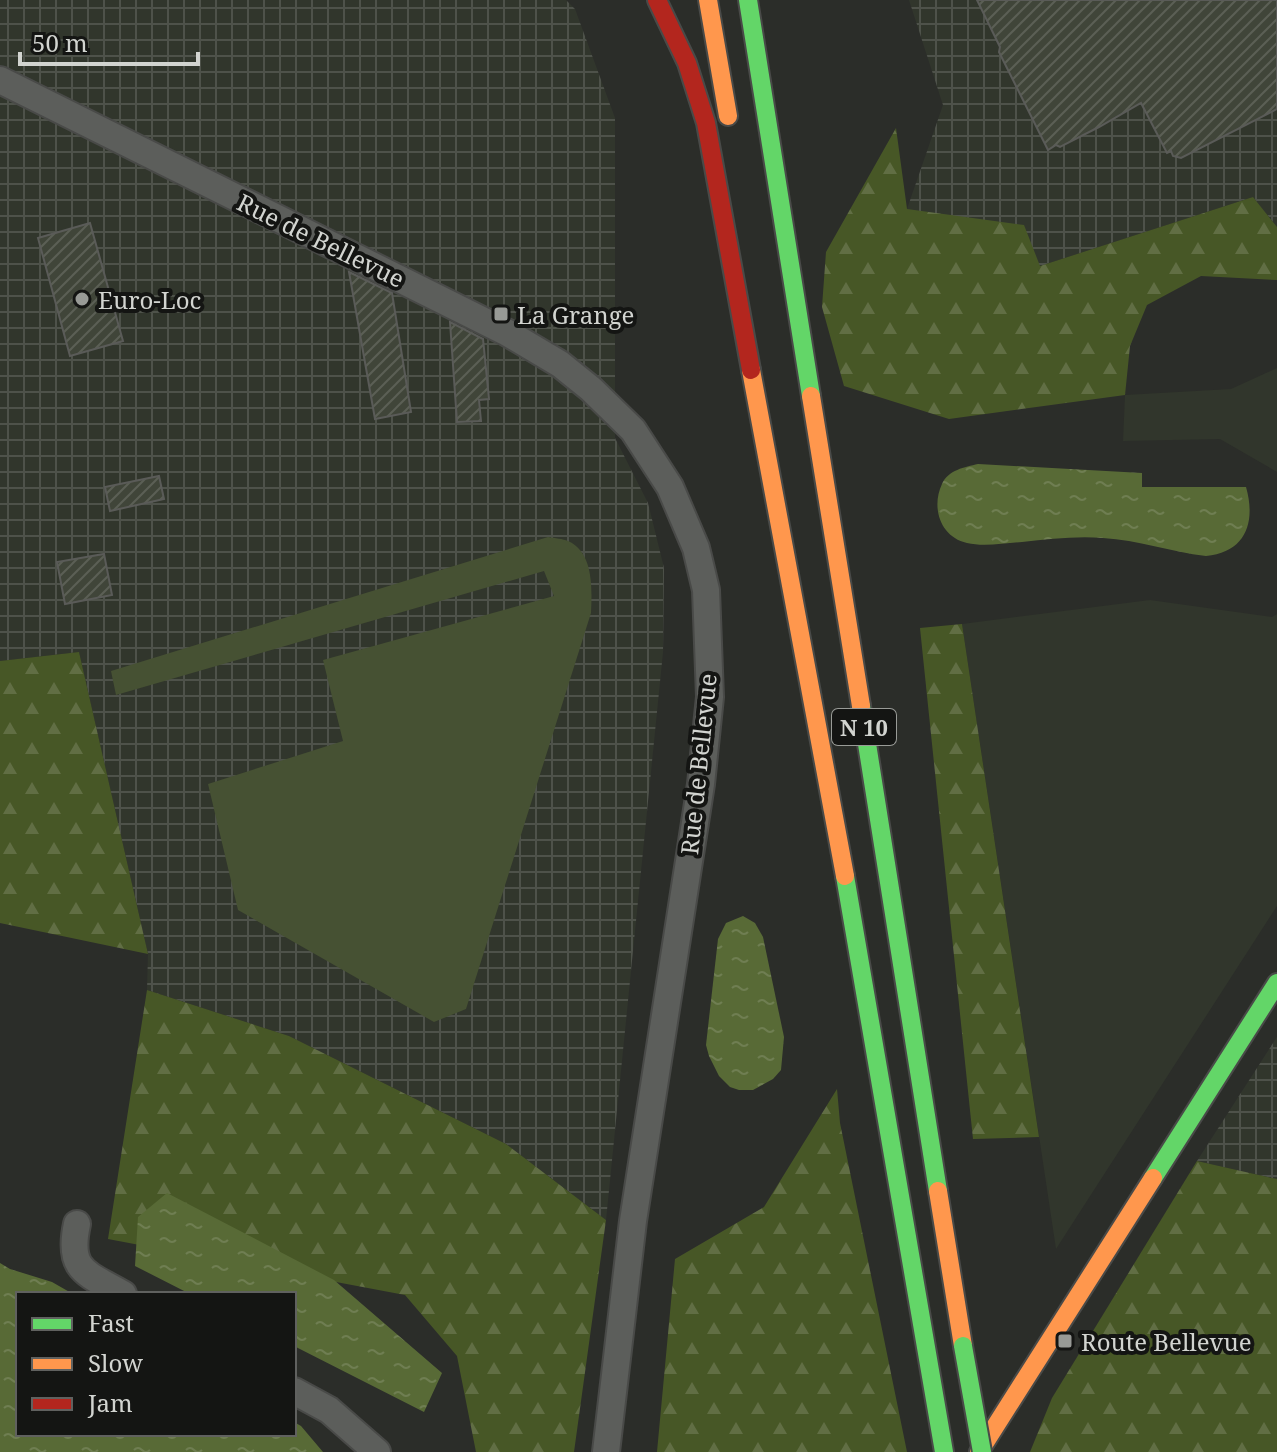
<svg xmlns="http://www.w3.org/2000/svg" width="1277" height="1452" font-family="'Noto Serif',serif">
<defs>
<pattern id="industrial-grid" width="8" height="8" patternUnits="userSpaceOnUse" patternTransform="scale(2)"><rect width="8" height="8" fill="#31362c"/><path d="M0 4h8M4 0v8" fill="none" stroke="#4e524a"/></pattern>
<pattern id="forest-firs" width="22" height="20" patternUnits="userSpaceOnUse" patternTransform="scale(2)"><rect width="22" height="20" fill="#475726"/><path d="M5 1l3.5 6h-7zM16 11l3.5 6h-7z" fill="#616e44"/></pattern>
<pattern id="water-ripples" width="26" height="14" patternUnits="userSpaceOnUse" patternTransform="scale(2)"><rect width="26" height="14" fill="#586a36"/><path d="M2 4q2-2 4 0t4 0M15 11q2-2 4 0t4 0" fill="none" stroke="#6f7e52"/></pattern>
<pattern id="building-hatch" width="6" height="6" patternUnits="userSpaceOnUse" patternTransform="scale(2)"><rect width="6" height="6" fill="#404539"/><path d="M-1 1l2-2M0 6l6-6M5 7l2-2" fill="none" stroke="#5b5f55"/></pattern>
</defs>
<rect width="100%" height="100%" fill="#2b2d29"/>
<!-- built -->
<g fill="#31362c">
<polygon points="1277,368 1277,472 1220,439 1123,441 1125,395 1231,389"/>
<polygon points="1150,600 1272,617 1277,614 1277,906 1056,1249 962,624"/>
</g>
<!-- industrial -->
<g fill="url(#industrial-grid)">
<polygon points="0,0 566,0 575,9 615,118 615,438 648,503 664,568 663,652 606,1220 506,1144 289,1036 147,990 148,954 79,652 0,661"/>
<polygon points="909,0 1277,0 1277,227 1253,197 1040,266 907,209 943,105"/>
<polygon points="1277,1037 1277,1179 1197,1161"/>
</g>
<!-- green -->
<path fill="#465133" d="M548 537C555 538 563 539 568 541 594 552 592 590 591 613L466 1009 434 1022 238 910 208 784 343 741 323 660 554 596 544 571 116 695 111 671Z"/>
<!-- forest -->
<g fill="url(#forest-firs)">
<polygon points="896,128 907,209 1024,225 1040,266 1253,197 1277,227 1277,280 1201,276 1147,305 1130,346 1125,395 949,419 844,386 822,307 826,252"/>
<polygon points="962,624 1039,1137 973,1139 920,628"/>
<polygon points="79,652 148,954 0,923 0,661"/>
<polygon points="147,990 289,1036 506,1144 606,1220 574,1452 476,1452 457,1356 405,1295 108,1239"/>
<polygon points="837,1089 840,1123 907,1452 657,1452 675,1259 764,1207"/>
<polygon points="1197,1161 1277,1179 1277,1452 1030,1452 1052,1398"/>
</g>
<!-- water -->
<g fill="url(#water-ripples)">
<path d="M978 464 1142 473V487H1246C1256 522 1246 552 1206 556 1171 552 1138 540 1103 538 1076 536 1049 539 1022 542 1005 543 984 547 967 543 940 537 931 507 942 484 948 470 965 467 978 464Z"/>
<polygon points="743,916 755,923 763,937 784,1037 781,1070 773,1079 753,1090 739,1090 730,1087 719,1076 709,1056 706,1045 718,939 726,923"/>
<polygon points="167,1193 334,1280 442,1373 424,1412 294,1346 294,1294 190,1294 135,1266 138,1217"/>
<polygon points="0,1263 10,1269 52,1282 73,1294 18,1294 18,1434 294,1434 294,1422 301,1426 323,1452 0,1452"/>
</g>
<!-- building -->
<g fill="url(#building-hatch)" stroke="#5a5b58" stroke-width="2">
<polygon points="977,0 1277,0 1277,109 1181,158 1173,156 1171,151 1167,153 1141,103 1099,127 1060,147 1056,145 1048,150 999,52 1000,47"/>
<polygon points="90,223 123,341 70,356 38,238"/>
<polygon points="349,272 392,293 411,412 375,419"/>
<polygon points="450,322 483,339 489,399 479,400 481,421 457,422"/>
<polygon points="159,476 164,499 110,511 105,487"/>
<polygon points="104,554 112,595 65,604 57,562"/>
</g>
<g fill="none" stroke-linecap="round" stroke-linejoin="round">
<!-- street casing -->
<g stroke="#494a48" stroke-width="30">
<g id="street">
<polyline points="0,80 506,332 560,364 591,389 633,430 670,487 696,548 706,590 710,697 701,784 633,1221 606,1452"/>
<path d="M77 1224C67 1271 86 1273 123 1294"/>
<polyline points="294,1391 329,1410 377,1452"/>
</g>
</g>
<!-- fast casing -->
<g stroke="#494a48" stroke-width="22">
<g id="fast">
<polyline points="748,0 811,396"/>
<polyline points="861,706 938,1191"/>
<polyline points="845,876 944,1452"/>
<polyline points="1153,1178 1277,983"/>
</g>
</g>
<!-- slow casing -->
<g stroke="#494a48" stroke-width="22">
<g id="slow">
<polyline points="708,0 728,116"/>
<polyline points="751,370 845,876"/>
<polyline points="811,396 861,706"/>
<polyline points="938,1191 963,1346"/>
<polyline points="979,1452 1153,1178"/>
</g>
</g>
<!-- jam casing -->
<g stroke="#494a48" stroke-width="22">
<polyline id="jam" points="657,0 687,63 706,123 751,370"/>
</g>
<!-- street -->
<use href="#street" stroke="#5c5e5b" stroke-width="26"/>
<!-- fast -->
<use href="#fast" stroke="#63d668" stroke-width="18"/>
<!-- slow -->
<use href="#slow" stroke="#ff974d" stroke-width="18"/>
<!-- jam -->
<use href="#jam" stroke="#b3261e" stroke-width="18"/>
<!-- fast-bridge casing -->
<g stroke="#494a48" stroke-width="22" stroke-linecap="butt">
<polyline id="fast-bridge" points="963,1346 982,1452"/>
</g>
<!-- fast-bridge -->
<use href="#fast-bridge" stroke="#63d668" stroke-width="18"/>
</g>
<!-- markers -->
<g fill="#989a96" stroke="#141513" stroke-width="3">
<circle cx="82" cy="299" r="8"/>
<rect x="493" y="306" width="16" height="16" rx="4"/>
<rect x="1057" y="1333" width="16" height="16" rx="4"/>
</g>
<g text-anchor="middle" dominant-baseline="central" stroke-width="8" stroke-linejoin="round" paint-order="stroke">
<!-- shield labels -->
<rect fill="#141513" stroke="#999b97" stroke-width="2" x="832" y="709" width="64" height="36" rx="6"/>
<g font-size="22" font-weight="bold" fill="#d2d4d0">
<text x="864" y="727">N 10</text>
</g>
<!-- street labels -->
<g font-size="24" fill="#d2d4d0" stroke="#141513">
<text transform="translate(321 240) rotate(26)">Rue de Bellevue</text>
<text transform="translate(698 764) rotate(-84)">Rue de Bellevue</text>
</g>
<!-- poi labels -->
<g font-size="24" fill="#d2d4d0" stroke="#141513" text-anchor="start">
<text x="98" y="299">Euro-Loc</text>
<text x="517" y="314">La Grange</text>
<text x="1081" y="1341">Route Bellevue</text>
</g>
</g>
<!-- legend -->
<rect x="16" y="1292" width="280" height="144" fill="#141513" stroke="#60615f" stroke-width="2"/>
<rect x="32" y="1318" width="40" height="12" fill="#63d668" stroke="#60615f" stroke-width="2"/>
<text x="88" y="1332" font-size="24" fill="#d2d4d0">Fast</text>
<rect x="32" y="1358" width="40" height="12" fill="#ff974d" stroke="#60615f" stroke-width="2"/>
<text x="88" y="1372" font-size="24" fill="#d2d4d0">Slow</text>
<rect x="32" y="1398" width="40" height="12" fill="#b3261e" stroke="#60615f" stroke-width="2"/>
<text x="88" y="1412" font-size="24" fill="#d2d4d0">Jam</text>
<!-- scale -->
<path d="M20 52v12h178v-12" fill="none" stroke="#d2d4d0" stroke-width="4"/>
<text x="32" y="52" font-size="24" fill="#d2d4d0" stroke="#141513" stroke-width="6" paint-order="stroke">50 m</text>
</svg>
